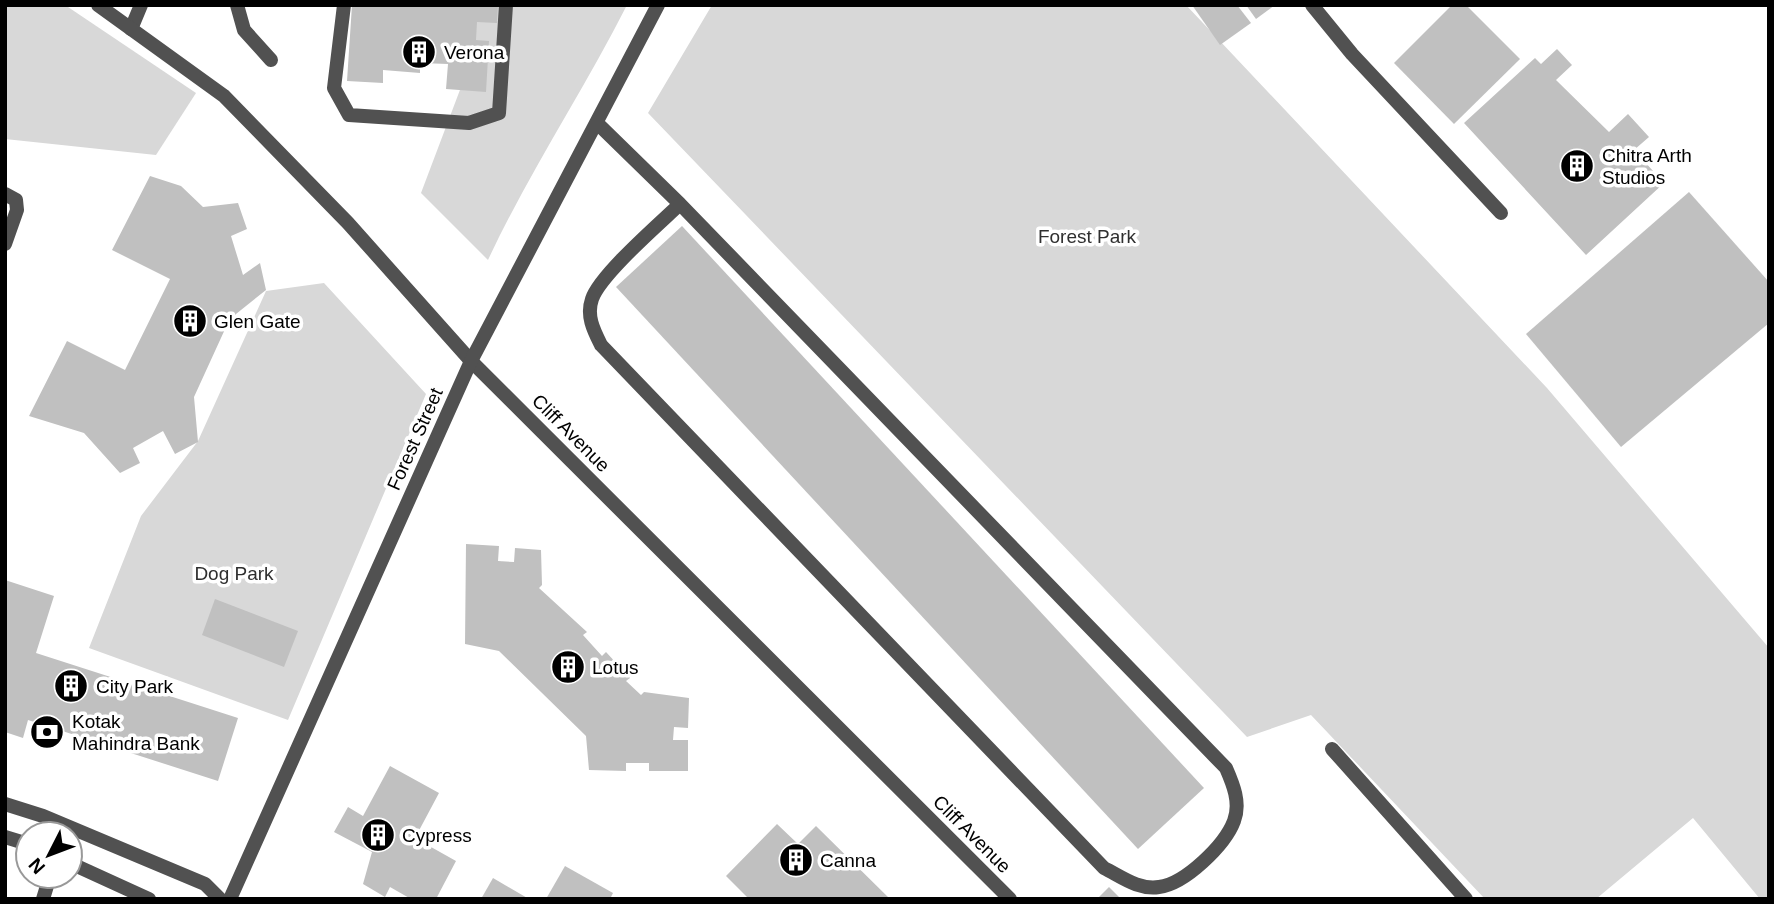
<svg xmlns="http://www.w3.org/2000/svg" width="1774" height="904" font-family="Arial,sans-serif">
<rect width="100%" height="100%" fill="#fff"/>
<!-- green -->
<g fill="#d8d8d8">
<polygon points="5,5 65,5 196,93 156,155 5,139"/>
<path d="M476 5H627C583 92 529 172 488 260L421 193 469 66Z"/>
<polygon points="712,5 1186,5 1547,388 1769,648 1769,899 1760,899 1693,818 1596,899 1485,899 1311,715 1247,737 648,113"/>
<polygon points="324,283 426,394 288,720 89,648 141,516 198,441 266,291"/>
</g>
<!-- building -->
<g fill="#c0c0c0">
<polygon points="352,5 498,5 497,23 477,22 476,40 489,41 486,92 446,89 448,64 420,63 420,73 383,70 383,83 347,81"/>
<polygon points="1192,5 1237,5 1251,23 1220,45"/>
<polygon points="1246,5 1275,5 1256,19"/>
<polygon points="1452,5 1466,5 1520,59 1454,124 1394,63"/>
<polygon points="1557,49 1572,65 1556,80 1609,132 1628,114 1649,137 1634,150 1664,183 1586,255 1464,123 1535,58 1541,64"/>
<polygon points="150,176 181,186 203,207 238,203 247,229 231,236 243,275 260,263 266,290 236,314 226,327 194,397 198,442 175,454 163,431 133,448 140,463 120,473 84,433 29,416 67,341 125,370 170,279 112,250"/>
<polygon points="1689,192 1769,282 1769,323 1621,447 1526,334"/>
<polygon points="682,226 1204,788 1138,849 616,287"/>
<polygon points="466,544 499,546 498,561 514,562 515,548 541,550 542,585 539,588 587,632 583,635 602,656 606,652 630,678 626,681 641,695 644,692 689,698 688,728 674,727 673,740 688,740 688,771 649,771 649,763 626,763 626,771 589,770 586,736 499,651 465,644"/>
<polygon points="5,580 54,596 36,653 238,718 218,781 28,720 23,738 5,732"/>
<polygon points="215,599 298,631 284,667 202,635"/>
<polygon points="390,766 439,793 415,838 456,861 436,899 411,899 390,887 385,897 363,884 372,852 334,832 348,807 363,816"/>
<polygon points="777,824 798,844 816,826 890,899 749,899 726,876"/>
<polygon points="565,866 613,893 610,899 546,899"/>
<polygon points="493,878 529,899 481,899"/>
<polygon points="1109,887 1121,899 1097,899"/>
</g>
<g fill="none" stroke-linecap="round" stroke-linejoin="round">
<!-- service -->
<g stroke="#515151" stroke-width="14">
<polyline points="1312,5 1352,54 1501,213"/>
<path d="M597 123 680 204 1226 768C1233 784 1241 803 1234 821 1225 845 1185 884 1159 887 1138 890 1122 877 1104 868L601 345C594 331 586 316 592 299 600 275 659 224 680 204"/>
<polyline points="43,899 50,876"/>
</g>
<!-- minor -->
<g stroke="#515151" stroke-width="14">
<polyline points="237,5 244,30 271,60"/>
<polyline points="344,5 334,88 349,115 469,123 499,113 506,5"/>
<polyline points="131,29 141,5"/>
<polyline points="5,194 16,200 17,210 5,244"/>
<polyline points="1332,749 1466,899"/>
</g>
<!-- tertiary -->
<g stroke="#515151" stroke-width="14">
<polyline points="98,5 224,96 348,223 471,361 1010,899"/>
<polyline points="5,804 43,816 205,884 220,899"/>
<polyline points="5,837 28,844"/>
<polyline points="70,863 149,899"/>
<polyline points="230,899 471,361 658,5"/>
</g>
</g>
<!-- icons -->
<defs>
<g id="building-disc" transform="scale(1.75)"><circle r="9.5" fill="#000" stroke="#fff"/><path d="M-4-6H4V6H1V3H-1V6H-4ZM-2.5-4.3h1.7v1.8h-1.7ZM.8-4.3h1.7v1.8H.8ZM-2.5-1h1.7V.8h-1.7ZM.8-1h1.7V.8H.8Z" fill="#fff"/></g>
<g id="bank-disc" transform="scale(1.75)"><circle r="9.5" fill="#000" stroke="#fff"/><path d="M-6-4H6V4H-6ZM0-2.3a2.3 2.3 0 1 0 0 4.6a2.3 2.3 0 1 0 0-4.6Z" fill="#fff"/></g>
</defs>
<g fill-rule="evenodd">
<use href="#building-disc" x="419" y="52"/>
<use href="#building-disc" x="1577" y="166"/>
<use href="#building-disc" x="190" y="321"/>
<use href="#building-disc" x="568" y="667"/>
<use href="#building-disc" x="71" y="686"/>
<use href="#bank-disc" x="47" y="732"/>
<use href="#building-disc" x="378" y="835"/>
<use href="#building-disc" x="796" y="860"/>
</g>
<g text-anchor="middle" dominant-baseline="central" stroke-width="7" stroke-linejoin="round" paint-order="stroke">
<!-- poi labels -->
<g font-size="19" fill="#000" stroke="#fff" text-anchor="start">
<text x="444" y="52">Verona</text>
<text x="1602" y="155">Chitra Arth<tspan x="1602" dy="22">Studios</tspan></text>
<text x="214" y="321">Glen Gate</text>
<text x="592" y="667">Lotus</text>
<text x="96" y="686">City Park</text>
<text x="72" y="721">Kotak<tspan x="72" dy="22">Mahindra Bank</tspan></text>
<text x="402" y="835">Cypress</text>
<text x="820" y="860">Canna</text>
</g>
<!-- park labels -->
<g font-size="19" fill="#2f2f2f" stroke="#fff">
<text x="1087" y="236">Forest Park</text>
<text x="234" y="573">Dog Park</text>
</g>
<!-- street labels -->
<g font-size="19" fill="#000" stroke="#fff">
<text transform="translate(571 433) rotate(45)">Cliff Avenue</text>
<text transform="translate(415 439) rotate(-66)">Forest Street</text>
<text transform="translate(972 834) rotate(45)">Cliff Avenue</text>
</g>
</g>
<!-- border -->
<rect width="1774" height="904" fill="none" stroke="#000000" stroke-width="14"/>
<!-- north arrow -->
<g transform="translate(49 855) rotate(228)"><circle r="33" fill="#ffffff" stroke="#999999" stroke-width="2"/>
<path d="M0-5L12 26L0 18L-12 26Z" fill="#000000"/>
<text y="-10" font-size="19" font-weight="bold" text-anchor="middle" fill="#000000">N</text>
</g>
</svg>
